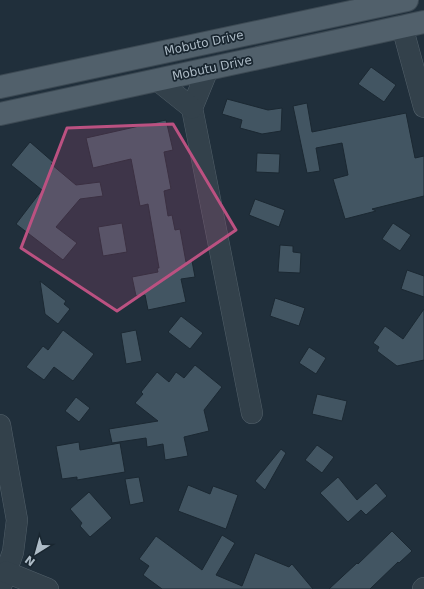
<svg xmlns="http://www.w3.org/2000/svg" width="424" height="589" font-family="'DejaVu Sans',sans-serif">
<rect width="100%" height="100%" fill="#202f3b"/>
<!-- building -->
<g fill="#425562" stroke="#1b2832">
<polygon points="371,67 396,85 384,102 358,84"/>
<polygon points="227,99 268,110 282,108 281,131 262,134 240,128 242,120 222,114"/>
<polygon points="307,103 312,132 406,113 415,158 424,156 424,196 372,209 376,211 345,219 333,179 348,175 342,143 316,148 320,171 307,173 293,106"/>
<polygon points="166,120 173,150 164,152 171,189 164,191 168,216 172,215 175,230 180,229 186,262 192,261 195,277 181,279 186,302 148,310 145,295 136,296 132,277 158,272 157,268 159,268 148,204 140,206 131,159 93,168 86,138"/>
<polygon points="30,142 53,162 51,164 76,185 100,182 103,196 80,199 56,227 77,243 63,260 16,224 42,190 11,165"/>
<polygon points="257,153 280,154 279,173 256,172"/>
<polygon points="255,199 285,210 279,227 249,215"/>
<polygon points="122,223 127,252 103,256 98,227"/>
<polygon points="393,223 411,235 400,251 382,239"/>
<polygon points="280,245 293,246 293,252 301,253 300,273 278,272"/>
<polygon points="407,270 424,276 424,297 401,289"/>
<polygon points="40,281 66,301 64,304 70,309 58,324 45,314"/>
<polygon points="275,298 305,308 299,326 270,316"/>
<polygon points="424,309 424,360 397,366 377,351 379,347 373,343 385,326 403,339"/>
<polygon points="181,316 203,333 190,349 168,332"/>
<polygon points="63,330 94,354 73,381 54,367 44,380 26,367 43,346 48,350"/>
<polygon points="136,330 142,361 126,364 121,333"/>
<polygon points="309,347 326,358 316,374 299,363"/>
<polygon points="195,365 222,387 204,410 209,431 184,437 188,456 165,460 163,444 147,447 146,438 112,443 109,429 158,421 135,403 143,394 141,392 157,372 169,382 176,372 184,378"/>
<polygon points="317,394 347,401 342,421 312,414"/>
<polygon points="76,397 90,408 79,422 65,411"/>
<polygon points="79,442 80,450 120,443 125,472 77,480 77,477 62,479 56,446"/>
<polygon points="317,445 334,457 322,473 305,460"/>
<polygon points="281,449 286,453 265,490 255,481"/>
<polygon points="139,477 144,502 130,505 125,479"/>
<polygon points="338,477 357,500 376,483 387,496 366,515 361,510 348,522 320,493"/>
<polygon points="188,485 210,494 213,486 238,495 226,529 178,511"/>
<polygon points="89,492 112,518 90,537 80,526 82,523 70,509"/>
<polygon points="392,531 412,551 399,563 398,562 370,589 329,589 357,563 358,564"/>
<polygon points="222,535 235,543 216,575 242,586 255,553 289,567 292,564 313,589 162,589 143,575 149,566 139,559 156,536 202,570"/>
</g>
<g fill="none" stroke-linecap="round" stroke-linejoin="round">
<!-- minor casing -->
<g stroke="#515f69" stroke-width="22">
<g id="minor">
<polyline points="402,26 424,107"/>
<polyline points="208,69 192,108 252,413"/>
<polyline points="157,80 192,108"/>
<polyline points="0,425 17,520 13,552 0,589"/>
<polyline points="6,572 48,589"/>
<polyline points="423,589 424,588"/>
</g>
</g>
<!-- major casing -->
<g stroke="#3d4a54" stroke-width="24">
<g id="major">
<polyline points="0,87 407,0"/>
<polyline points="0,114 424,22"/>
</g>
</g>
<!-- minor -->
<use href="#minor" stroke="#33414b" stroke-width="21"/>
<!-- major -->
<use href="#major" stroke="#51606b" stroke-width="22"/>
</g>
<!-- marked area -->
<path fill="#bb5181" fill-opacity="0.2" stroke="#bb5181" stroke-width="3" stroke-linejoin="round" d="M173 124 236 230 117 311 21 248 67 128Z"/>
<g text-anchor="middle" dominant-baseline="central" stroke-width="3.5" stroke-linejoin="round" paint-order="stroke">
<!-- street labels -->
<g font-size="12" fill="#aebcc7" stroke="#192630">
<text transform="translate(204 43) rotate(-12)">Mobuto Drive</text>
<text transform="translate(212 68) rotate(-12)">Mobutu Drive</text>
</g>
</g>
<!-- north arrow -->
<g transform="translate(36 553) rotate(217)" stroke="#192630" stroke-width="3" paint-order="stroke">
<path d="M0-3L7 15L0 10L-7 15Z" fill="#aebcc7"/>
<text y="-6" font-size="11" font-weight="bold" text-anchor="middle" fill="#aebcc7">N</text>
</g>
</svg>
